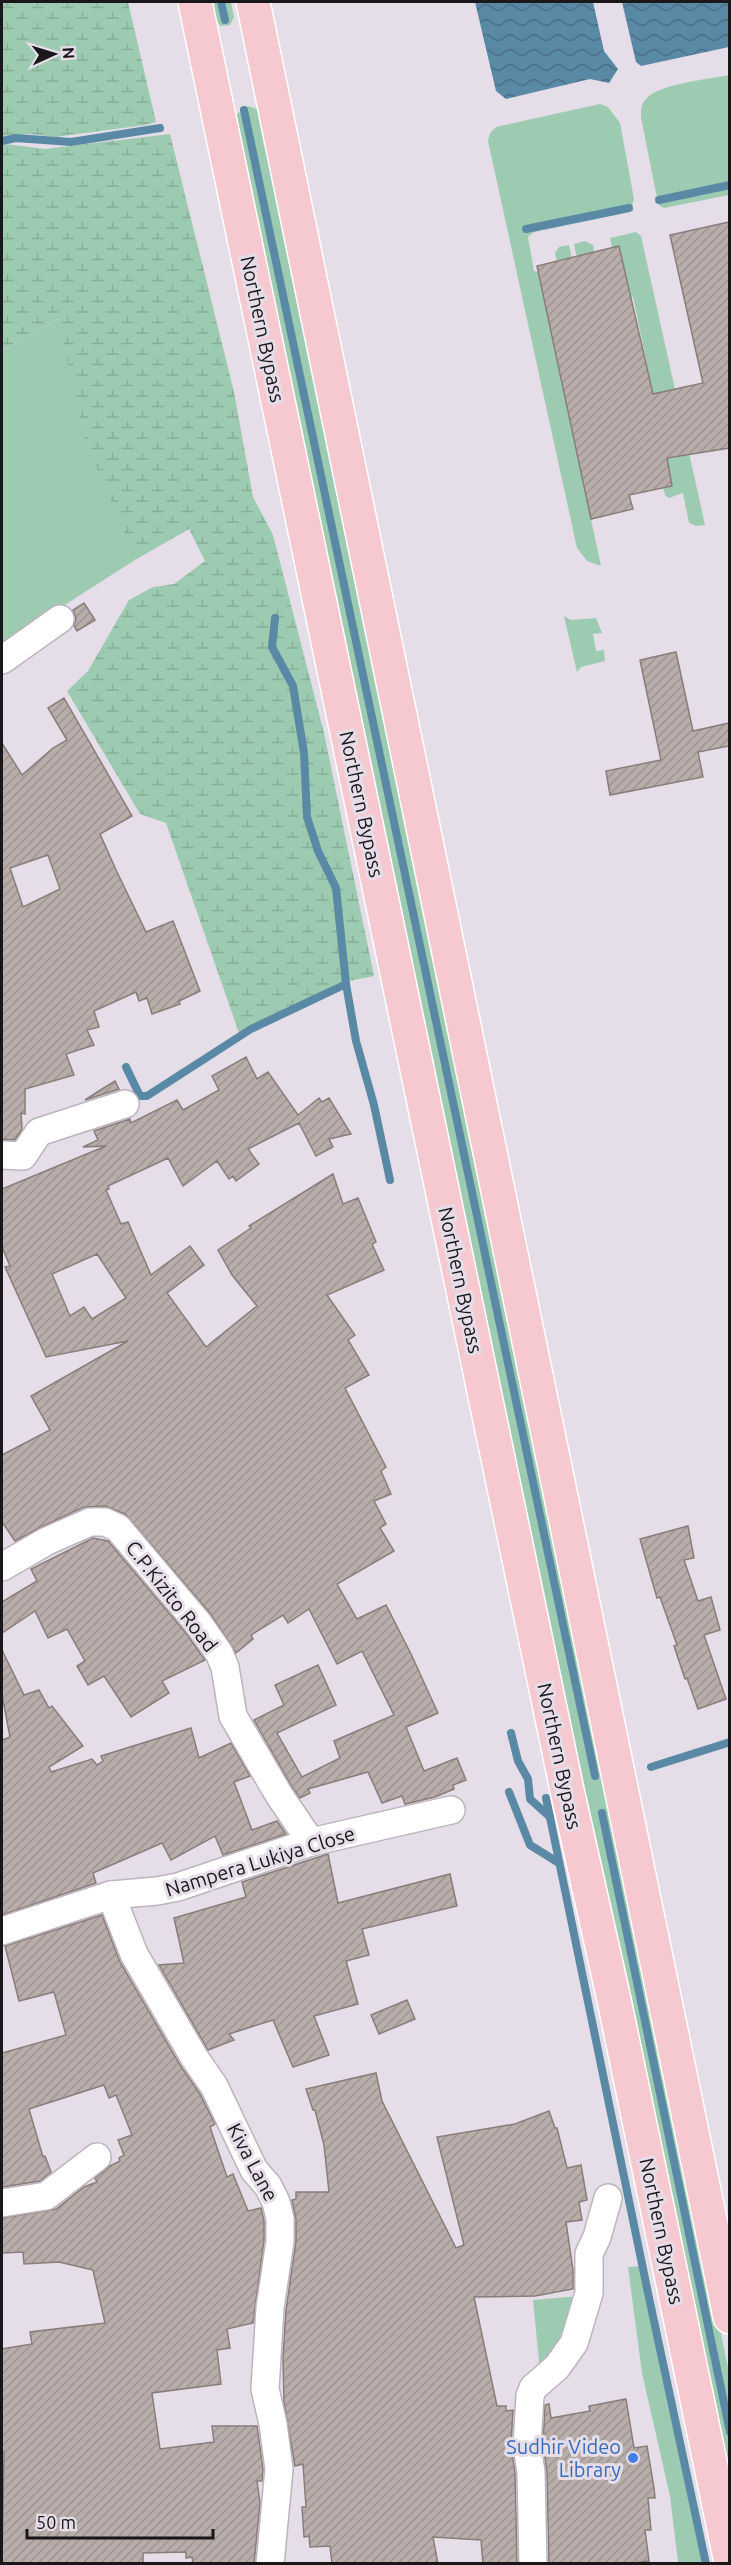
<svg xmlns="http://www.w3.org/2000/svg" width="731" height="2565" font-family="Ubuntu,sans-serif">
<defs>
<pattern id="wetland-marsh" width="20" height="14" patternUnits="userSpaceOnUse" patternTransform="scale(1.5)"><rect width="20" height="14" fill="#9dcbb2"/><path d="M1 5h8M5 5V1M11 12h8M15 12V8" fill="none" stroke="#87ae98"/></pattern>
<pattern id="water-waves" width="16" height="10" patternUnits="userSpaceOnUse" patternTransform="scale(1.5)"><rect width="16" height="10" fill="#5a89a6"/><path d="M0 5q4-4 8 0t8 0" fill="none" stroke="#4a6f86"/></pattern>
<pattern id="building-hatch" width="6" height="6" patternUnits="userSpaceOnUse" patternTransform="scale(1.5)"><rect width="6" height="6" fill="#b9adaa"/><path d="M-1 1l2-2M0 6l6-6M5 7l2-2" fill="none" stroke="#9e9492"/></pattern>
</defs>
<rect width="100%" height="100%" fill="#e5dde7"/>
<!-- grass -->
<g fill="#9dcbb2">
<polygon points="212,2 231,2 234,17 230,25 221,26 215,20"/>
<path d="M729 75V195L664 208 659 205 656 193 641 117C641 110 641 104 646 99 658 84 710 79 729 75Z"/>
<polygon points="600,104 608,107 620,123 634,199 631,209 625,213 534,232 528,237 534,271 538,272 601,566 587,561 577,548 488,141 490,133 496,127"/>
<polygon points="248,106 260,110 686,2154 729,2374 729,2486 237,121 237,114"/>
<polygon points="636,232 641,236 705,525 696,526 689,523 683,493 669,498 665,495 663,487 672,485 633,297 630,297 619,246 612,247 610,238"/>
<polygon points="585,241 593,245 604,302 587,306 574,244"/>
<polygon points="569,245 582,307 557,262 555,253 559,247"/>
<polygon points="58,319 135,560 2,645 2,351"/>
<polygon points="564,616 571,620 596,618 602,633 593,634 596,651 604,650 605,661 581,667 577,672"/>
<polygon points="641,2266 705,2563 666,2563 678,2562 670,2496 642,2373 628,2267"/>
<polygon points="580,2296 578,2319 540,2371 533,2300"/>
</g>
<!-- wetland -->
<g fill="url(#wetland-marsh)">
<polygon points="2,2 128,2 156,122 145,125 56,137 29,134 2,136"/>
<polygon points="170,134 234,392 253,497 273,535 324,733 374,976 339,983 239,1033 166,823 140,814 67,691 88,671 129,600 153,587 174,584 205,561 189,529 135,560 84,437 58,319 2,351 2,145 6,144 45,149"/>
</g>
<!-- water -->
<g fill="url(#water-waves)">
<polygon points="475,2 593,2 604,51 618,69 609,83 590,79 506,99 496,91"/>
<polygon points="622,2 729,2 729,47 641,66 636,62"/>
</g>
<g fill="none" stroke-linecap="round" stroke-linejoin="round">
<!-- stream -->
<g stroke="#5a89a6" stroke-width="8">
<polyline points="221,2 225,20"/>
<polyline points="244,110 595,1776"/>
<polyline points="2,141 16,138 71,142 160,128"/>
<polyline points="659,200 730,185"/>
<polyline points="526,229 629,208"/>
<polyline points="275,618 272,647 293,686 304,753 307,817 318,851 336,888 346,984 356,1041 374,1105 390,1180"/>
<polyline points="126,1067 140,1096 147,1096 251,1029 346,984"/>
<polyline points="511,1733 518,1761 528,1779 530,1799 550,1817"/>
<polyline points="651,1767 730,1742"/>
<polyline points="509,1792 530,1845 559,1863"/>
<polyline points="546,1798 648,2293 706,2564"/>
<polyline points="602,1813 730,2432"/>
</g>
</g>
<!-- building -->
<g fill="url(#building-hatch)" stroke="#897d7b" stroke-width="1.5" fill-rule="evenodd">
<polygon points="729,222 729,448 667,458 672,486 629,495 633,509 591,519 537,266 619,246 653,394 703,383 670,235"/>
<polygon points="84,603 95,620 77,631 74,626 76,618 73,610"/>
<polygon points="676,652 693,731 729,723 729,746 698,752 703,777 610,795 606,771 661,760 640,660"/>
<path d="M64 698 132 816 100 834 117 872 146 932 173 921 200 991 179 1001 180 1004 152 1014 147 998 139 1001 136 992 94 1011 99 1027 87 1030 94 1045 66 1054 74 1075 25 1089V1114L21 1113 22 1129 15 1140 2 1139V743L22 775 53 748 67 740 48 708ZM48 855 60 889 23 907 10 868Z"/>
<path d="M246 1057 257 1079 268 1072 298 1115 319 1098 322 1102 329 1098 351 1134 329 1139 333 1147 316 1156 299 1123 248 1149 259 1164 236 1181 233 1176 229 1179 217 1161 183 1186 168 1158 108 1186 109 1189 106 1190 121 1224 128 1222 151 1275 190 1246 204 1265 167 1293 206 1347 257 1306 232 1275 218 1250 251 1228 249 1226 333 1174 343 1204 358 1198 376 1242 372 1244 384 1270 327 1295 355 1335 348 1340 369 1375 345 1388 386 1467 381 1471 391 1494 374 1501 386 1524 380 1528 394 1551 337 1584 357 1619 386 1605 411 1654 438 1713 406 1727 424 1771 457 1758 466 1780 453 1785 454 1789 435 1797 405 1804 402 1796 382 1803 368 1772 308 1789 310 1793 300 1798 292 1787 254 1720 284 1705 275 1685 318 1665 336 1705 277 1733 302 1777 340 1758 334 1741 394 1715 362 1651 337 1664 309 1609 288 1623 283 1615 251 1635 253 1639 236 1653 210 1613 125 1514 105 1506 84 1507 41 1527 15 1541 2 1522V1455L50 1430 31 1396 128 1341 46 1357 5 1267 10 1266 2 1247V1189L106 1146 83 1147 98 1140 94 1131 130 1119 131 1123 177 1100 183 1110 219 1090 212 1076ZM97 1254 126 1298 92 1319 84 1307 70 1316 52 1274Z"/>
<polygon points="115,1081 119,1089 85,1100 102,1089"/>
<polygon points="688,1526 694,1558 684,1560 698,1601 711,1597 720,1630 704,1635 726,1699 698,1709 687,1678 685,1679 674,1646 677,1645 660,1597 657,1598 640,1539"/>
<polygon points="93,1538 108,1541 186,1633 205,1660 162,1681 169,1693 131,1717 104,1676 88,1685 77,1666 85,1661 67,1629 48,1638 35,1611 2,1633 2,1602 37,1581 31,1569"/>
<polygon points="2,1650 24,1695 39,1690 49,1708 52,1706 83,1746 49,1767 51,1772 92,1759 97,1765 103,1761 101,1756 191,1728 199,1758 231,1743 250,1776 234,1782 252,1830 277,1821 286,1834 223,1855 215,1836 171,1860 162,1843 93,1873 96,1883 2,1915 2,1740 10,1737 2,1695"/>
<polygon points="328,1854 338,1903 450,1874 457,1906 362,1929 369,1955 346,1961 358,2004 314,2016 329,2055 293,2067 273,2020 229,2034 234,2040 208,2050 159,1965 184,1963 174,1918 246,1897 242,1882"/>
<polygon points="102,1915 120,1962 180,2065 200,2094 215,2124 210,2127 227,2177 233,2174 248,2211 261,2208 264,2221 264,2240 253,2323 227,2329 230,2348 217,2350 221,2384 152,2393 160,2449 214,2442 212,2426 257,2426 263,2469 262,2481 257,2481 260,2503 254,2564 193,2564 192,2557 186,2558 186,2552 143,2553 143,2564 2,2564 4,2452 2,2452 2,2349 32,2344 30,2332 105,2323 93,2270 59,2262 24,2264 23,2252 2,2253 2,2218 56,2209 84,2187 97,2182 95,2178 110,2166 120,2161 119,2158 124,2155 118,2140 132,2135 116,2095 109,2098 104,2085 29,2109 43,2157 45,2156 51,2172 40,2181 2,2187 2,2053 66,2035 54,1992 19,2001 5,1946"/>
<polygon points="407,2000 415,2019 379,2034 371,2015"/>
<polygon points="376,2073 382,2101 456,2248 464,2245 437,2137 515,2124 549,2111 555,2128 557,2128 567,2168 581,2165 587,2200 579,2202 582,2220 566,2222 573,2270 573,2289 535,2296 474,2297 497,2406 506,2406 506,2411 513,2410 511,2445 515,2473 517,2564 483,2564 481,2540 433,2537 438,2564 332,2564 330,2546 310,2547 309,2536 304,2537 302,2507 306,2507 303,2464 295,2466 284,2403 283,2358 286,2310 296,2241 296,2219 292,2200 296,2199 296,2192 329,2192 324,2145 315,2110 313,2110 306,2089"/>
<polygon points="626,2399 634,2448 647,2446 654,2488 655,2498 648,2498 651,2530 645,2530 649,2561 624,2564 549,2564 547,2472 543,2445 545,2405 549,2404 551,2418 590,2411 589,2406"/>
</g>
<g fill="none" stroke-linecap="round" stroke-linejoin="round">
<!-- street casing -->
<g stroke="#bcb4bd" stroke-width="30">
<g id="street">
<polyline points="2,660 60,619"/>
<polyline points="2,1155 23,1156 39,1132 125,1104"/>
<polyline points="2,1567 47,1541 90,1522 105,1522 118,1528 198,1623 219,1653 225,1667 233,1716 279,1795 311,1842"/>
<polyline points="111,1895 134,1954 194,2057 214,2086 254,2170 268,2186 276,2202 280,2219 280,2241 270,2308 265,2389 273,2424 279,2469 270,2564"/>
<polyline points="2,1931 111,1895 157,1891 178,1887 311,1842 451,1810"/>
<polyline points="2,2203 46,2196 97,2157"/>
<polyline points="533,2564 531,2472 527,2446 530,2396 533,2388 557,2367 574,2343 589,2293 589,2254 597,2237 608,2198"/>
</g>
</g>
<!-- highway casing -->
<g stroke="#fff" stroke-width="36">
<g id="highway">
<polyline points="195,2 567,1790 613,1995 730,2558"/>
<polyline points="253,2 730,2317"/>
</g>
</g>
<!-- street -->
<use href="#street" stroke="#fff" stroke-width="27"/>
<!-- highway -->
<use href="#highway" stroke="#f6c9d1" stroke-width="33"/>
</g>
<!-- markers -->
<circle fill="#3f7fe0" stroke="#e5dde7" stroke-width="2" cx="633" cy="2458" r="6"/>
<g text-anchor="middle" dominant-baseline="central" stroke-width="6" stroke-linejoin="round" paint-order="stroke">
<!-- street labels -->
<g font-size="20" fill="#19171a" stroke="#e5dde7">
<text transform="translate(263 329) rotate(78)">Northern Bypass</text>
<text transform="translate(362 804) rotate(78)">Northern Bypass</text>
<text transform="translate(461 1280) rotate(78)">Northern Bypass</text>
<text transform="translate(172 1596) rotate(52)">C.P.Kizito Road</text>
<text transform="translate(560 1756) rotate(78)">Northern Bypass</text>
<text transform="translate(260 1861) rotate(-17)">Nampera Lukiya Close</text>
<text transform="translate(253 2162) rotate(62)">Kiva Lane</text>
<text transform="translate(662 2231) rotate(78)">Northern Bypass</text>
</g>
<!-- shop labels -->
<g font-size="20" fill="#366cbe" stroke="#e5dde7" text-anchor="end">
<text x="621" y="2446">Sudhir Video<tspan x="621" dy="23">Library</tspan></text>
</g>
</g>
<!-- border -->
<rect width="731" height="2565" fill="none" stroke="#19171a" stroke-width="6"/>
<!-- north arrow -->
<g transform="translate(54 54) rotate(86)" stroke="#e5dde7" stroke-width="4.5" paint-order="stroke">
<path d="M0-4.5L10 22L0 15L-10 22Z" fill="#19171a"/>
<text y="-9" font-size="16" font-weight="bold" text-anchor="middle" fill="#19171a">N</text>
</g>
<!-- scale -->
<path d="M27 2529v9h186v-9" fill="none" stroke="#19171a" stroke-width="3"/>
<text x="36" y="2529" font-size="18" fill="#19171a" stroke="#e5dde7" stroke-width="4.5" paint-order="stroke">50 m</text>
</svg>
